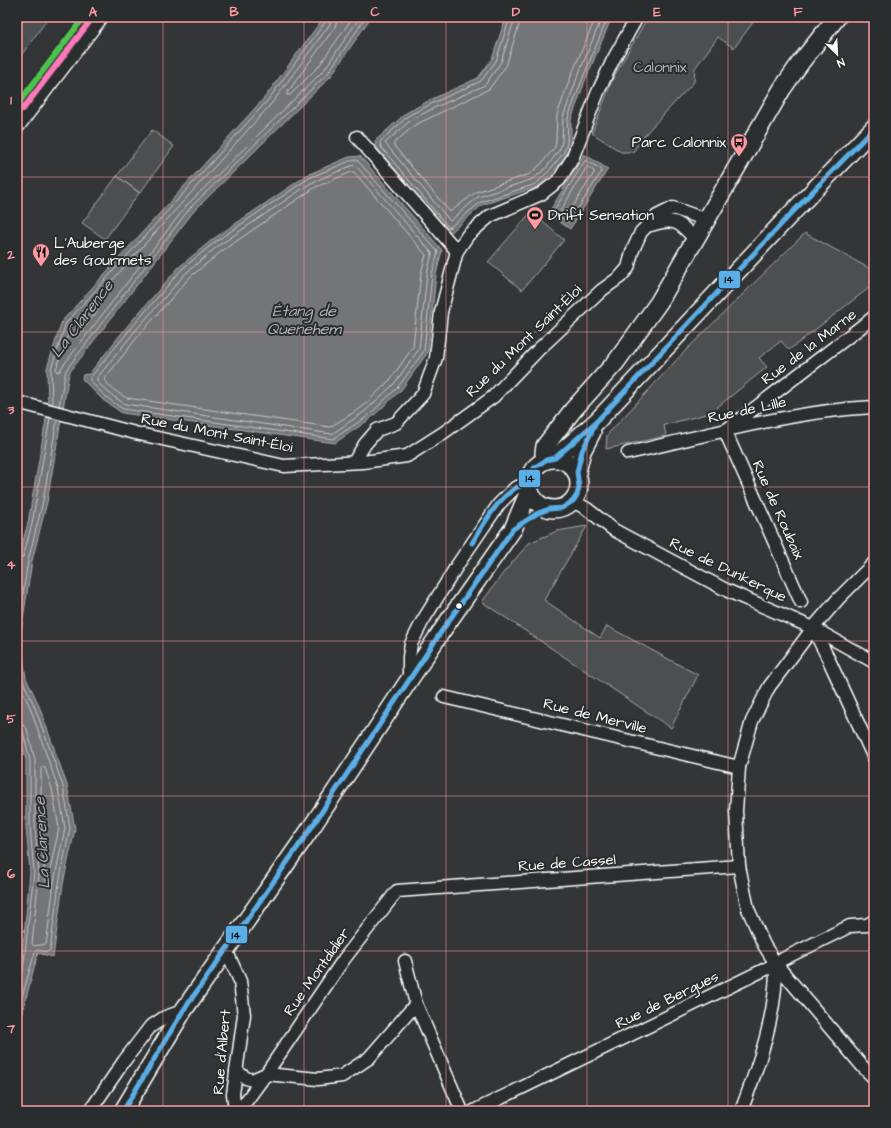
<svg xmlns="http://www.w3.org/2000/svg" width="891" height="1128" font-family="'Architects Daughter',sans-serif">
<rect width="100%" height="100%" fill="#333536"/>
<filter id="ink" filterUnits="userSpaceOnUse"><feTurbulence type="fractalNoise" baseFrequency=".025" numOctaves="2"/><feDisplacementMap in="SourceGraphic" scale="8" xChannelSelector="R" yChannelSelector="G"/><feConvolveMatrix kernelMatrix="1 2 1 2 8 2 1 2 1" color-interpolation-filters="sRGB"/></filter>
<g filter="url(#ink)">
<!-- green -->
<g fill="#4c4f50" stroke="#a6a7a8">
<polygon points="17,17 49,17 17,61"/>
<polygon points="648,17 757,17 734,48 718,37 695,68 694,82 648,131 633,152 621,152 592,133 613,78"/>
<polygon points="152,130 174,146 140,193 117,176"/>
<polygon points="117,176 139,193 105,239 82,223"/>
<polygon points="531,212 564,240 522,290 488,262"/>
<polygon points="805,233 874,271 874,284 789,350 781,341 759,358 767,367 710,413 664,425 666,436 606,449 607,435 685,351"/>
<polygon points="587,526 544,600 600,638 607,626 698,675 671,728 482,602 504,572 529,543 557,531"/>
</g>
<!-- water -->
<g fill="#737576" stroke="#abacad">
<polygon points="324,17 371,17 331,76 194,211 69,373 47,502 32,561 20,638 26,678 38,703 67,785 75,829 63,884 53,957 38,953 22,1013 17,1022 17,982 24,936 30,872 26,827 26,760 17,726 17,562 28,523 48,408 47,368 62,321 265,97"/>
<polygon points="506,17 612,17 585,81 571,120 571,143 568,153 552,174 537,187 482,205 449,234 377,148 375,141 406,113 432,99 478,78 492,59"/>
<polygon points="584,154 608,169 570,229 548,214"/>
<polygon points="360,156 442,250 436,275 428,352 401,390 370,419 335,443 122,413 103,400 82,379 83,375 89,374 129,324 179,267 213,239 307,175 349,157"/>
</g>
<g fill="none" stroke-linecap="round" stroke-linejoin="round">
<!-- shore -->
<g stroke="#c7c8c8" stroke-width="1">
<polyline points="332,17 330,24 272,103 71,326 56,369 57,372 60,371 62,367 187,205 324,70 360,17"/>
<polyline points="338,17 335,27 287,93 287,95 290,95 319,66 353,17"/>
<polyline points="510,17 496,61 481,81 433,103 408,116 380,142 381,147 449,228 481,202 536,184 549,171 564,152 567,143 568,118 582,80 608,17"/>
<polyline points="515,17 501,62 485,85 436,107 411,120 385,143 450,221 478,197 533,179 546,168 560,149 562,142 563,117 577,78 602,17"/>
<polyline points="521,17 520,22 506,66 489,89 415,125 394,143 394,146 450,212 476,192 530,174 541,164 555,147 556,141 557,115 571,76 596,17"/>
<path d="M357 160 438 252 432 274 424 351 398 387 368 416 333 439 123 409C109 400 101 393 90 380V378L132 327 182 269 215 242 309 178 350 161Z"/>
<polygon points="585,161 587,161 601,169 602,171 570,221 568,222 554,213 554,211"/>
<path d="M355 165 432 253 427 274 419 349 394 384 364 412 332 434 125 404C114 397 105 391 97 381V378L136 330 186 273 218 246 311 183 351 166Z"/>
<polygon points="588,167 594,171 594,173 568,214 566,215 561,212 561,210 586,168"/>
<path d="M352 172H354L426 255 421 273 413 347 390 380 361 408 330 427 127 398C120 394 106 387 105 378L140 334 190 277 222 251 314 188Z"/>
<polygon points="95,308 97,309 97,312 77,337 74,337 74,336 76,329"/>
<polyline points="52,404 51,369 66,323 268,100 326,21 327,17"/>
<polyline points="59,406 66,370 190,208 328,73 366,17"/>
<polyline points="17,559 20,559 23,557 32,524 50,418"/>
<polyline points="17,633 28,561 43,501 57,420"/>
<polyline points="17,643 22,679 34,705 63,786 70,828 59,883 50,950 47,952 38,950 35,952 17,1014"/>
<polyline points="17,679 30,707 58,788 65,828 54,882 47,938 46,944 34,946 32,944 39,873 35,827 35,760 27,729 23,725 17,724"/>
<polyline points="17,729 20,729 23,732 30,760 30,827 34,872 23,971 21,974 17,975"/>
<polygon points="43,767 45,768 52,789 59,828 48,879 46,881 45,879 41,826 41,769"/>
</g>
<!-- street casing -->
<g stroke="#fff" stroke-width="15">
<g id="street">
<polyline points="17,128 102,17"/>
<polyline points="357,137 457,251"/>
<path d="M651 225C675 217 679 222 696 240"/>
<polyline points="17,402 135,433 284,466 363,462 407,456 443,433 493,397 539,349 602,290 620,277 628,268 632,252 641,232 657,216 673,208 707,220"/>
<path d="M628 453C709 435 791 411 874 407"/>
<polyline points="354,462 365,444 377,430 396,423 423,394 436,358 441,312 457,251 468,235 490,216 541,194 559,180 572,159 598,92 613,60 637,17"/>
<polyline points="573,501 587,509 614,530 728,591 813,628 874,662"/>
<polyline points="874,563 838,599 813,628 769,687 752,721 739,767 736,811 739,866 748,909 764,945 776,964 863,1067 874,1078"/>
<polyline points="801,602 725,431 874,317"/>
<polyline points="813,628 828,658 874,758"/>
<polyline points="409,679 409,657 411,644 422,622 458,564 499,504 515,488 528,483"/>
<polyline points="444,697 739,767"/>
<polyline points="226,950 240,981 244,1015 233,1094 235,1111"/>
<polyline points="405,961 416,1004 462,1111"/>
<polyline points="236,1071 246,1078 252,1080 266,1074 318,1079 342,1076 369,1058 416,1004"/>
<polyline points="90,1111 124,1061 150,1027 165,1017 183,1011"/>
<polyline points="239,1111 266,1074 344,959 397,891 739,866"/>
<polyline points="474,1111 776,964 783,959 850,926 867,925 874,921"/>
<path d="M741 1111C759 1064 777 1014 776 964"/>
</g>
</g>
<!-- secondary casing -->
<g stroke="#fff" stroke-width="20">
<g id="secondary">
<polyline points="555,458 597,421 788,217 874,128"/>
<circle cx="554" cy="484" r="25"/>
<polyline points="546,460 544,453 545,446 573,410 616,362 659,302 782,89 801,62 837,17"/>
<polyline points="577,472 582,451 592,432"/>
<polyline points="123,1111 183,1011 309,831 441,632 513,529 529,491"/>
</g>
</g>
<!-- street -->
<use href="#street" stroke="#2a2d2e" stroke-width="12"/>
<!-- secondary -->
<use href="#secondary" stroke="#2a2d2e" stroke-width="17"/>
<!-- bus-1 casing -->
<g stroke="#2a2d2e" stroke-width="8">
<g id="bus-1">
<path d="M472 543C484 524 495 502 514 489 518 486 523 485 528 483L532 471 535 467 546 460 555 458 596 422"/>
<polyline points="123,1111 183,1011 309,831 441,632 513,529 538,513 549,509 562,508 573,501 577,495 579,487 577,472 582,451 597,421 788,217 874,128"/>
</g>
</g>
<!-- bus-1 -->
<use href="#bus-1" stroke="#5aafe8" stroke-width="5"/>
<!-- rail-1 casing -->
<g stroke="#2a2d2e" stroke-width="9">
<polyline id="rail-1" points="17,105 84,17"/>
</g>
<!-- rail-2 casing -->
<g stroke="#2a2d2e" stroke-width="9">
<polyline id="rail-2" points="23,109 90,21"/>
</g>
<!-- rail-1 -->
<use href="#rail-1" stroke="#4dc24d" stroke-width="6"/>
<!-- rail-2 -->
<use href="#rail-2" stroke="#fc7aba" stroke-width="6"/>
</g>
</g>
<!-- grid -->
<path fill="none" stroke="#ff9aa2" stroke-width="1" stroke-opacity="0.55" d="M163 17V1111M304 17V1111M446 17V1111M587 17V1111M728 17V1111M17 177H874M17 332H874M17 487H874M17 641H874M17 796H874M17 951H874"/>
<!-- icons -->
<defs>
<g id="bus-pin" transform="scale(0.9)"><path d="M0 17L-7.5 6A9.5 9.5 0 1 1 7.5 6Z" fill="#ff9aa2" stroke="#2a2d2e"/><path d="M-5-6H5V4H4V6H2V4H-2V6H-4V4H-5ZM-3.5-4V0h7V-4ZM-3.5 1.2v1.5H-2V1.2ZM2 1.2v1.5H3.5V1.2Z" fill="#111"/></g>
<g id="stadium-pin" transform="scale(0.9)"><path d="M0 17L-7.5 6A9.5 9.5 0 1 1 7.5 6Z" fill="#ff9aa2" stroke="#2a2d2e"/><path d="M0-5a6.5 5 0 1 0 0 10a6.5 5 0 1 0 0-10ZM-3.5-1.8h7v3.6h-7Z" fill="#111"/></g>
<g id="restaurant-pin" transform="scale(0.9)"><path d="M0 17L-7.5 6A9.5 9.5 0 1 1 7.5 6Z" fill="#ff9aa2" stroke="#2a2d2e"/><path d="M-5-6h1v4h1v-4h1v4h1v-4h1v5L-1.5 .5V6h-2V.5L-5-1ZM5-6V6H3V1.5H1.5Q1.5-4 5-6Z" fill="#111"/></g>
</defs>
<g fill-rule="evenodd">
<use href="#bus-pin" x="739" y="142"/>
<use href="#stadium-pin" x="535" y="215"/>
<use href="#restaurant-pin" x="41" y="252"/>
</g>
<!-- markers -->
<circle fill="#fff" stroke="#2a2d2e" stroke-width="1.5" cx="459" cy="606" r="3.5"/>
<g text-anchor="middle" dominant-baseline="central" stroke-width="4" stroke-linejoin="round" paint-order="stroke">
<!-- park labels -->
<g font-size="15" fill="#b7b9b9" stroke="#2a2d2e">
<text x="660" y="67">Calonnix</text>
</g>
<!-- poi labels -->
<g font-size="15" fill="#fff" stroke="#2a2d2e" text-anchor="start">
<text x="726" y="142" text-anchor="end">Parc Calonnix</text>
<text x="548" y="215">Drift Sensation</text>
<text x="54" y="243">L'Auberge<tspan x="54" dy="17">des Gourmets</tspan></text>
</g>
<!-- street labels -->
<g font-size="15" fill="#fff" stroke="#2a2d2e">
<text transform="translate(524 341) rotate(-44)">Rue du Mont Saint-Éloi</text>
<text transform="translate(809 347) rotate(-37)">Rue de la Marne</text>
<text transform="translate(747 410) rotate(-12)">Rue de Lille</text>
<text transform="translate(217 433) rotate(11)">Rue du Mont Saint-Éloi</text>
<text transform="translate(778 510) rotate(66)">Rue de Roubaix</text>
<text transform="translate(728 570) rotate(26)">Rue de Dunkerque</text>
<text transform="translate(595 716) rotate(14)">Rue de Merville</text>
<text transform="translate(567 863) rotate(-4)">Rue de Cassel</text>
<text transform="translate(317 972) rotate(-55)">Rue Montdidier</text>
<text transform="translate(667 1000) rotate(-26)">Rue de Bergues</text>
<text transform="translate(222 1052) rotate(-85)">Rue d'Albert</text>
</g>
<!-- water labels -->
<g font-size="16" font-style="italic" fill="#b2b3b4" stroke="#2a2d2e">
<text x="304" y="311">Étang de<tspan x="304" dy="18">Quenehem</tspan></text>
<text transform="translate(82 319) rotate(-53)">La Clarence</text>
<text transform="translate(42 843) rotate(-93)">La Clarence</text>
</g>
</g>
<g stroke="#2a2d2e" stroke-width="1.5">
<rect x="718" y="270" width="23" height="19" rx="4" fill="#5aafe8"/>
<rect x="518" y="469" width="23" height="19" rx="4" fill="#5aafe8"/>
<rect x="225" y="925" width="23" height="19" rx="4" fill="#5aafe8"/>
</g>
<g font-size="11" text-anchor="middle" font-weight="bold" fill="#111">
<text x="729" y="283">14</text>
<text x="530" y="482">14</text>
<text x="236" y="939">14</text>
</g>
<!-- margin -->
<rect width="891" height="1128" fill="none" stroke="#2a2d2e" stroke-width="44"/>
<!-- north arrow -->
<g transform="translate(837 54) rotate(156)" stroke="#2a2d2e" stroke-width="3" paint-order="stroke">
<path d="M0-3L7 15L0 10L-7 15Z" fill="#ffffff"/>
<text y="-6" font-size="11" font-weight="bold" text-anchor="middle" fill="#ffffff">N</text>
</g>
<rect x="22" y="22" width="847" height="1084" fill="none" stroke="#ff9aa2" stroke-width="1.5"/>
<g font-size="13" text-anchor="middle" font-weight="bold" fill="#ff9aa2">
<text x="93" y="16">A</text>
<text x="234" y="16">B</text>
<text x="375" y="16">C</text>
<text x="516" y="16">D</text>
<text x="657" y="16">E</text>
<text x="798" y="16">F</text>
<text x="11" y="104">1</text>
<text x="11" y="259">2</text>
<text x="11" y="414">3</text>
<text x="11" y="569">4</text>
<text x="11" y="723">5</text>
<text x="11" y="878">6</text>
<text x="11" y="1033">7</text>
</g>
</svg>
